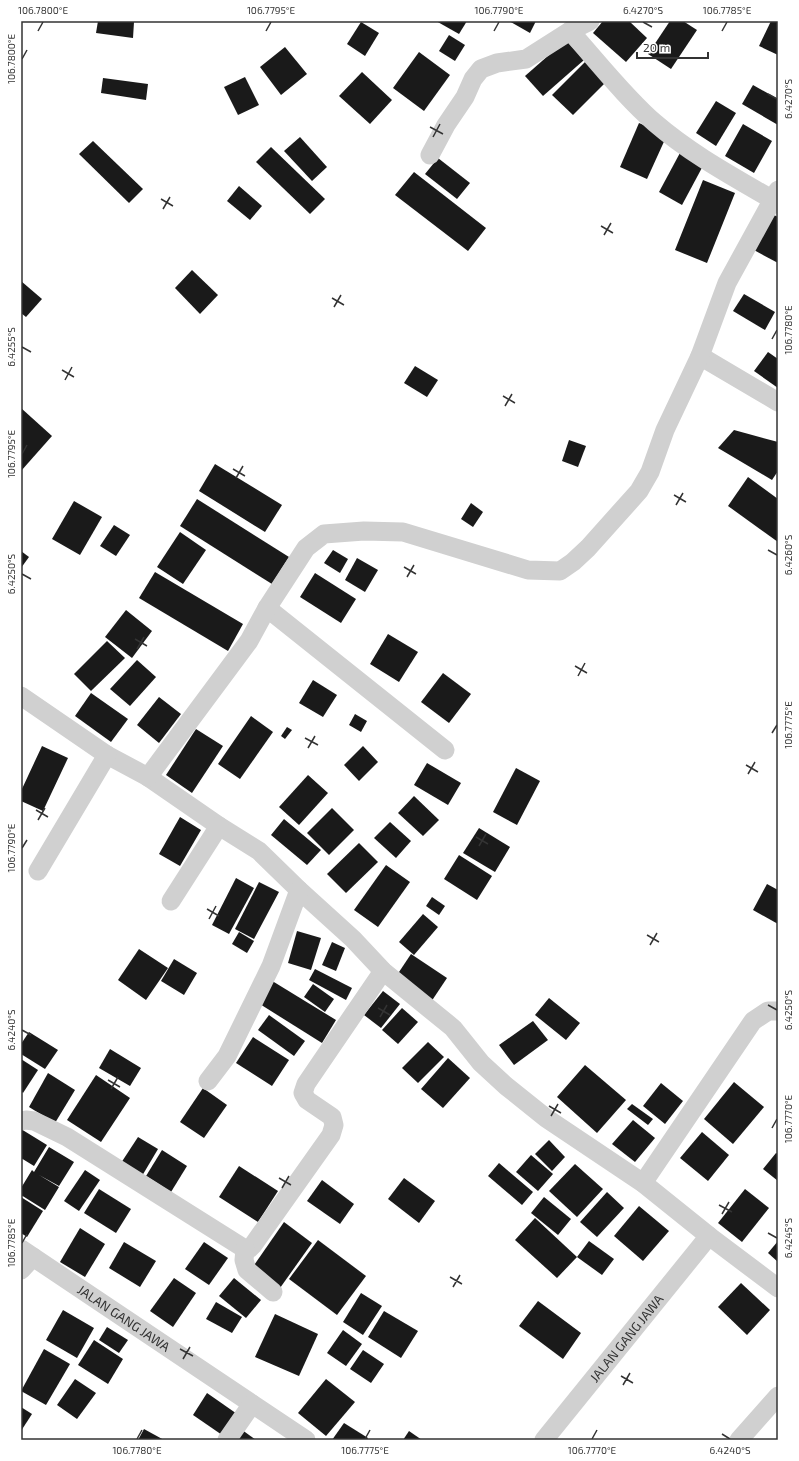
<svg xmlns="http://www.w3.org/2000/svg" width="799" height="1461" font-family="'Exo 2',sans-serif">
<rect width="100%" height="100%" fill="#fff"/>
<!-- building -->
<g fill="#1a1a1a">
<polygon points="98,21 134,22 133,38 96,33"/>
<polygon points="436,21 467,21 459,34"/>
<polygon points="509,21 536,21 530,33"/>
<polygon points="603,21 629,21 647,38 626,62 593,33"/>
<polygon points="670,21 683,21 697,30 671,69 648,54"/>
<polygon points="771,21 778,21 778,55 759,46"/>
<polygon points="361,22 379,33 365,56 347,44"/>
<polygon points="449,35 465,45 455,61 439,51"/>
<polygon points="566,40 584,60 543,96 525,76"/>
<polygon points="285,47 307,74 281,95 260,67"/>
<polygon points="419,52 450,75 424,111 393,88"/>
<polygon points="586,61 607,81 573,115 552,95"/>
<polygon points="362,72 392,100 370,124 339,96"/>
<polygon points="245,77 259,105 238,115 224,87"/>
<polygon points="103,78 148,84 146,100 101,93"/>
<polygon points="753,85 778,99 778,125 742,104"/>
<polygon points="716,101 736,113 716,146 696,133"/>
<polygon points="639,123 667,135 647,179 620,167"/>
<polygon points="743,124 772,141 754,173 725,156"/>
<polygon points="300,137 327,167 312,181 284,151"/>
<polygon points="93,141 143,189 129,203 79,154"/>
<polygon points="271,147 325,199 310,214 256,162"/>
<polygon points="681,151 704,164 682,205 659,192"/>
<polygon points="438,158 470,183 457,199 425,174"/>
<polygon points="414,172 486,228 468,251 395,195"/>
<polygon points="703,180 735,193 707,263 675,250"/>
<polygon points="239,186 262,206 250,220 227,201"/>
<polygon points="770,213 778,217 778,263 752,249"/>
<polygon points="192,270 218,295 200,314 175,288"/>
<polygon points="21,281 42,299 26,317 21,313"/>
<polygon points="744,294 775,312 765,330 733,311"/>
<polygon points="768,352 778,359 778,388 754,371"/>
<polygon points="415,366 438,380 427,397 404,383"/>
<polygon points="21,408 52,436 21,471"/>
<polygon points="734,430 778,442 778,471 772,480 718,448"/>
<polygon points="569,440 586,446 578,467 562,461"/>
<polygon points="215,464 282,505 265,532 199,491"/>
<polygon points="748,477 778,499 778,542 728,506"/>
<polygon points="197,499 289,557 272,584 180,526"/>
<polygon points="74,501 102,517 80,555 52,539"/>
<polygon points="471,503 483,512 473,527 461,519"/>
<polygon points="114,525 130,535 116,556 100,546"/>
<polygon points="180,532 206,550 183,584 157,567"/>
<polygon points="333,550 348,559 340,573 324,563"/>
<polygon points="21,551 29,557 21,568"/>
<polygon points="357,558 378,570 365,592 345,580"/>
<polygon points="155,572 243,624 228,651 139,598"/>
<polygon points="315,573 356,599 341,623 300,597"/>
<polygon points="126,610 152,631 132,658 105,637"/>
<polygon points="388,634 418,652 399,682 370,664"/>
<polygon points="107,641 125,658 91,691 74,674"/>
<polygon points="137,660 156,677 130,706 110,689"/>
<polygon points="443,673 471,694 449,723 421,702"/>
<polygon points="313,680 337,695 323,717 299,703"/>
<polygon points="91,693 128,719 111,742 75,716"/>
<polygon points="159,697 181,714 159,743 137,725"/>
<polygon points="355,714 367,721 361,732 349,725"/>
<polygon points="251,716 273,732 240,779 218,764"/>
<polygon points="287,727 292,730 285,739 281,736"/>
<polygon points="196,729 223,746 192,793 166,775"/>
<polygon points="42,746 68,758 43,811 21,801 21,791"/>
<polygon points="363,746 378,762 359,781 344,765"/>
<polygon points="427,763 461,783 448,805 414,785"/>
<polygon points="516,768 540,781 517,825 493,812"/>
<polygon points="308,775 328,793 299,825 279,807"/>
<polygon points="414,796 439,820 423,836 398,813"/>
<polygon points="332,808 354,830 329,855 307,833"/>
<polygon points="180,817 201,830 180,866 159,854"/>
<polygon points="284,819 321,850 307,865 271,835"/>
<polygon points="390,822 411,841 396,858 374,838"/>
<polygon points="479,828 510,847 495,872 463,853"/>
<polygon points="359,843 378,862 346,893 327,874"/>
<polygon points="459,855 492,876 477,900 444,879"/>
<polygon points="386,865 410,882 378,927 354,910"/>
<polygon points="236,878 254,888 229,934 212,925"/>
<polygon points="259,882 279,892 254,939 235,929"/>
<polygon points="767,884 778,890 778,924 753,910"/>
<polygon points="432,897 445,906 439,915 426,906"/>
<polygon points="423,914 438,927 414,955 399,942"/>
<polygon points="297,931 321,938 311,970 288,963"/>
<polygon points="239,932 254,941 247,953 232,944"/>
<polygon points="332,942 345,948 336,971 322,965"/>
<polygon points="139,949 168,968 146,1000 118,980"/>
<polygon points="411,954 447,978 431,1002 395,978"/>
<polygon points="174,959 197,973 184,995 161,981"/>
<polygon points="315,969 352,988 346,1000 309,980"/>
<polygon points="269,979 336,1020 322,1043 255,1001"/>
<polygon points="313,984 334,999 325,1012 304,997"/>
<polygon points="383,991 400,1004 381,1028 364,1015"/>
<polygon points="549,998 580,1023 566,1040 535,1015"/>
<polygon points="402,1008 418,1022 398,1044 382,1030"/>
<polygon points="269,1015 305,1041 294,1056 258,1030"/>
<polygon points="533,1021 548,1040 514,1065 499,1045"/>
<polygon points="29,1032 58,1050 45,1069 21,1054 21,1044"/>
<polygon points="253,1037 289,1060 272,1086 236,1063"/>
<polygon points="428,1042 444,1057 418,1083 402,1068"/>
<polygon points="110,1049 141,1068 130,1086 99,1068"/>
<polygon points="448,1058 470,1078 443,1108 421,1089"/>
<polygon points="21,1059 38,1070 23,1093 21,1091"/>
<polygon points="585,1065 626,1100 597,1133 557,1097"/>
<polygon points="48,1073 75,1090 55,1123 29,1107"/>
<polygon points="96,1075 130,1098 101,1142 67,1120"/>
<polygon points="734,1082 764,1107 733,1144 704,1119"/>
<polygon points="661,1083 683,1101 665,1124 643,1106"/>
<polygon points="203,1088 227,1105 204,1138 180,1122"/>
<polygon points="632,1104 653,1119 648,1125 627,1109"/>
<polygon points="633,1120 655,1138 635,1162 612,1144"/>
<polygon points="21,1129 47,1145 34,1166 21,1158"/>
<polygon points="702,1132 729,1155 708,1181 680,1158"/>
<polygon points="138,1137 158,1149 142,1176 121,1163"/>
<polygon points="549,1140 565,1157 552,1171 535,1154"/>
<polygon points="49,1147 74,1162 59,1186 39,1175 59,1187 45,1210 21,1195 21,1188 32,1170 34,1172"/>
<polygon points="162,1150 187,1166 171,1192 146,1176"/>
<polygon points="776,1153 778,1154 778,1181 763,1169"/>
<polygon points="531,1155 553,1174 538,1191 516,1172"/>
<polygon points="499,1163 533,1192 522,1205 488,1176"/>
<polygon points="575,1164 603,1189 577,1217 549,1191"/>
<polygon points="239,1166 278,1191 258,1222 219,1197"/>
<polygon points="85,1170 100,1180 79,1211 64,1201"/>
<polygon points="404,1178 435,1201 419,1223 388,1199"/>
<polygon points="322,1180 354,1204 340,1224 307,1201"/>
<polygon points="99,1189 131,1209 116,1233 84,1213"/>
<polygon points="745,1189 769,1208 742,1242 718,1223"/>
<polygon points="607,1192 624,1208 597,1237 580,1222"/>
<polygon points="21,1197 43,1211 27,1237 21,1233"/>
<polygon points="544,1197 571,1219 558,1235 531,1213"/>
<polygon points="639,1206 669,1231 643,1261 614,1236"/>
<polygon points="535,1218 577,1257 557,1278 515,1240"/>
<polygon points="284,1222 312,1243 280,1288 252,1268"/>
<polygon points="80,1228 105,1244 85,1277 60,1262"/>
<polygon points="318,1240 366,1276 337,1315 289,1279"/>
<polygon points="589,1241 614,1259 602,1275 577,1257"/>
<polygon points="778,1241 778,1262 768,1253"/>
<polygon points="124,1242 156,1261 140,1287 109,1268"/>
<polygon points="204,1242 228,1258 209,1285 185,1269"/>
<polygon points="174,1278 196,1293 173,1327 150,1311"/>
<polygon points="234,1278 261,1300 246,1318 219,1296"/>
<polygon points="741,1283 770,1310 747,1335 718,1307"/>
<polygon points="361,1293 382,1306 363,1335 343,1322"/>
<polygon points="538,1301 581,1333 563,1359 519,1326"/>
<polygon points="216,1302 242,1317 232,1333 206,1319"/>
<polygon points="63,1310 94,1328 77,1358 46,1340"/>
<polygon points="384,1311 418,1331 401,1358 368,1337"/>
<polygon points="275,1314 318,1334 299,1376 255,1357"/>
<polygon points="107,1327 128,1340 119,1353 99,1340"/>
<polygon points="343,1330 362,1344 346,1366 327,1353"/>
<polygon points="94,1340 123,1359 108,1384 78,1365"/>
<polygon points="44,1349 70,1364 46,1405 21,1391"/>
<polygon points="363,1350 384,1364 371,1383 350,1369"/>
<polygon points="75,1379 96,1393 77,1419 57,1405"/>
<polygon points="326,1379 355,1402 326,1436 298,1413"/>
<polygon points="207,1393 240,1416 225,1437 193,1415"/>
<polygon points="21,1407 32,1414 21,1431"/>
<polygon points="344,1423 368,1438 367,1440 332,1440"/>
<polygon points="238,1427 256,1440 229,1440"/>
<polygon points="144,1429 164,1440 138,1440"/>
<polygon points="409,1431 422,1440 403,1440"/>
</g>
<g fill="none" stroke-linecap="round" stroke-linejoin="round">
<!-- minor -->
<g stroke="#d0d0d0" stroke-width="19">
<path d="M570 31C598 62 624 96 655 123 691 154 732 176 773 200L778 204"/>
<polyline points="430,155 446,125 465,97 473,79 481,69 497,63 526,59 570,31 590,21"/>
<polyline points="700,356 778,402"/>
<polyline points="267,608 445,750"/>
<polyline points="21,696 107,755 148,777 219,826 259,851 299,890 353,939 383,971 453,1028 481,1063 506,1086 546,1118 643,1183 709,1236 778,1288"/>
<polyline points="148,777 249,641 267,608 306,548 324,534 364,531 403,532 528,570 560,571 573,562 588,548 639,491 650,472 665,430 700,356 727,283 778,190"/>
<polyline points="38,871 107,755"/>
<polyline points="171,901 219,826"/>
<polyline points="208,1081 227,1056 271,966 299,890"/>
<polyline points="21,1121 26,1120 34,1121 67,1137 245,1249 249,1249 253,1245 331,1135 334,1125 332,1117 307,1100 303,1093 306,1084 383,971"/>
<polyline points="643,1183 753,1021 768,1011 778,1011"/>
<path id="s1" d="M21 1249 306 1440"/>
<polyline points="245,1249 244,1260 247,1270 273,1292"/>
<polyline points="21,1270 33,1257"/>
<polyline points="227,1440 252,1404"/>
<path id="s2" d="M544 1440 709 1236"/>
<polyline points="739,1440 778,1396"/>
</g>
</g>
<!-- ticks -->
<path fill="none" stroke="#333" stroke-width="1.5" d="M643 22 652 27M38 31 43 22M266 31 271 22M494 31 499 22M722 31 727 22M22 59 27 50M768 94 777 99M430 127 443 134M433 137 440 124M161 199 173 206M163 209 170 197M601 226 613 233M604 235 611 223M332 298 344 305M334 307 341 295M772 339 777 330M22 347 31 352M62 370 74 377M65 380 72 367M503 396 515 403M505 406 512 394M22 454 27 445M233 469 245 476M236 478 243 466M674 495 686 502M676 505 683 493M768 550 777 555M404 567 416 574M22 574 31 579M407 577 414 565M135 639 147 646M137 649 144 637M575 666 587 673M578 676 585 663M772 733 777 725M305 738 318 745M308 748 315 736M746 765 758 772M748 774 755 762M36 810 48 817M38 820 45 808M476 837 488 844M479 846 486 834M22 848 27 840M207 909 219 916M209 919 216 906M647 935 659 942M650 945 657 933M768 1005 777 1010M378 1008 390 1015M380 1017 387 1005M22 1030 31 1035M108 1080 120 1087M111 1089 118 1077M549 1106 561 1113M551 1116 558 1104M772 1128 777 1119M279 1178 291 1185M282 1188 289 1176M719 1205 732 1212M722 1214 729 1202M768 1233 777 1238M22 1243 27 1234M450 1277 462 1284M453 1287 460 1275M180 1349 193 1356M183 1359 190 1347M621 1376 633 1383M623 1385 630 1373M722 1434 730 1439M137 1439 142 1430M365 1439 370 1430M592 1439 597 1430"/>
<g text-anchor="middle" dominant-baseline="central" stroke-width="4" stroke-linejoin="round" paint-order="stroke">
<!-- street labels -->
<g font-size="13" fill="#333" stroke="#fff">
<text stroke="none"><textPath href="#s1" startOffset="124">JALAN GANG JAWA</textPath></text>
<text stroke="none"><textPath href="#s2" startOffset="131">JALAN GANG JAWA</textPath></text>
</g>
</g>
<!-- border -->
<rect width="799" height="1461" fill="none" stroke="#ffffff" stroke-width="44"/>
<!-- scale -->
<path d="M637 52v6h71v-6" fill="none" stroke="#333333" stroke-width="2"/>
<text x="643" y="52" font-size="12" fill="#333333" stroke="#ffffff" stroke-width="3" paint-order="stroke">20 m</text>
<rect x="22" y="22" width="755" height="1417" fill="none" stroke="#333" stroke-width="1.5"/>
<g font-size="10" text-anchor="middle" fill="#333">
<text x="43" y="14">106.7800°E</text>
<text x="271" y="14">106.7795°E</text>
<text x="499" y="14">106.7790°E</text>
<text x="643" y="14">6.4270°S</text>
<text x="727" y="14">106.7785°E</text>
<text transform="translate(11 59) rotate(-90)" y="4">106.7800°E</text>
<text transform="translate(788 99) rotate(-90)" y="4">6.4270°S</text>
<text transform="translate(788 330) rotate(-90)" y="4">106.7780°E</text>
<text transform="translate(11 347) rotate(-90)" y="4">6.4255°S</text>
<text transform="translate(11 454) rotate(-90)" y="4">106.7795°E</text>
<text transform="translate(788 555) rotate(-90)" y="4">6.4260°S</text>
<text transform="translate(11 574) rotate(-90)" y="4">6.4250°S</text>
<text transform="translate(788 725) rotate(-90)" y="4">106.7775°E</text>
<text transform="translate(11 848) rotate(-90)" y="4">106.7790°E</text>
<text transform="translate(788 1010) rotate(-90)" y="4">6.4250°S</text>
<text transform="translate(11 1030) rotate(-90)" y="4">6.4240°S</text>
<text transform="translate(788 1119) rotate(-90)" y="4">106.7770°E</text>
<text transform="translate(788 1238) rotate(-90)" y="4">6.4245°S</text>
<text transform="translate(11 1243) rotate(-90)" y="4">106.7785°E</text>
<text x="137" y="1454">106.7780°E</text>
<text x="365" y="1454">106.7775°E</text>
<text x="592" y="1454">106.7770°E</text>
<text x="730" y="1454">6.4240°S</text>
</g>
</svg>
